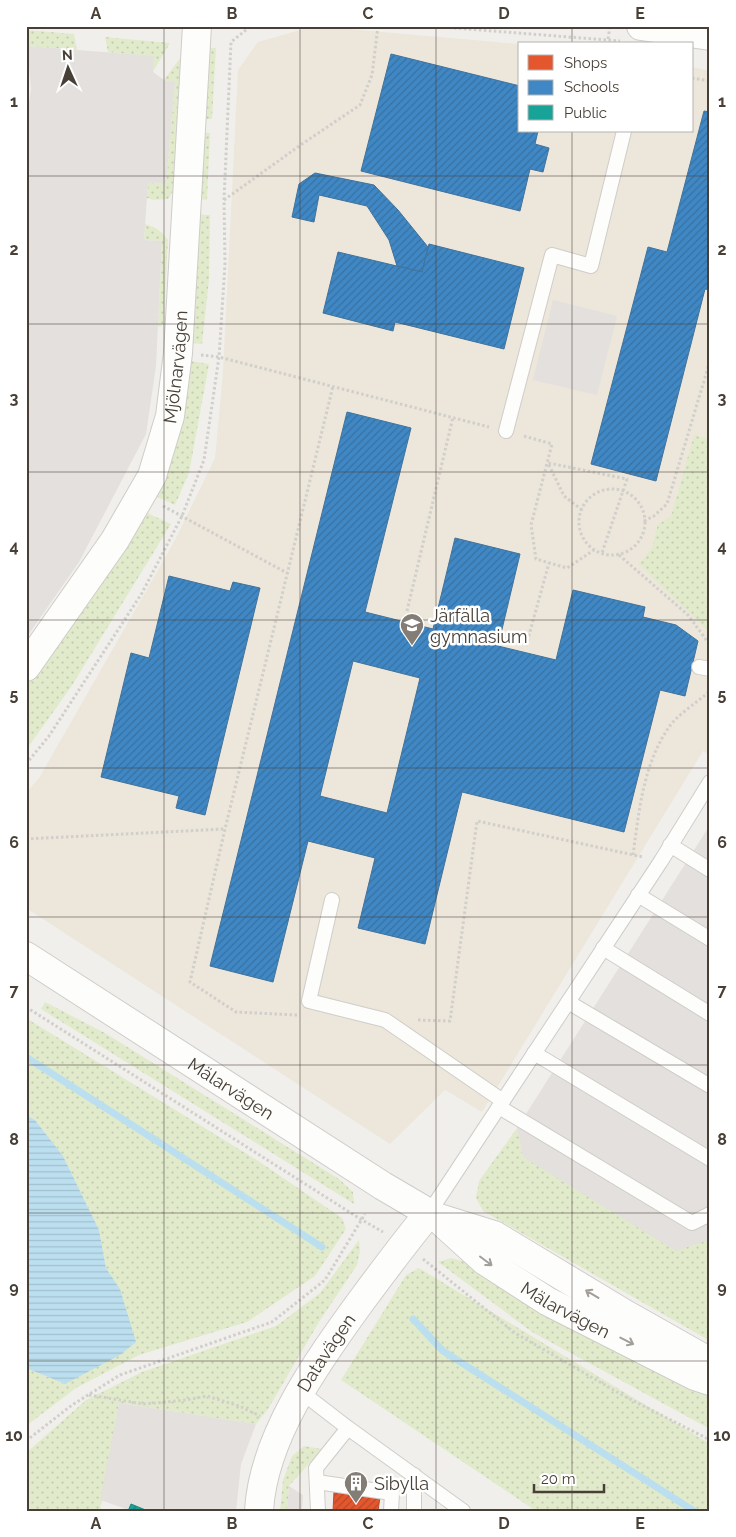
<svg xmlns="http://www.w3.org/2000/svg" width="736" height="1537" font-family="Raleway,sans-serif">
<defs>
<pattern id="grass-dots" width="8" height="8" patternUnits="userSpaceOnUse" patternTransform="scale(1.25)"><rect width="8" height="8" fill="#e1ebcc"/><path d="M2 2h.1M6 6h.1" fill="none" stroke="#c3cbb0" stroke-width="1.8" stroke-linecap="round"/></pattern>
<pattern id="water-rules" width="6" height="5" patternUnits="userSpaceOnUse" patternTransform="scale(1.25)"><rect width="6" height="5" fill="#bcdfef"/><path d="M0 2.5h6" fill="none" stroke="#a3c0ce"/></pattern>
<pattern id="shops-hatch" width="6" height="6" patternUnits="userSpaceOnUse" patternTransform="scale(1.25)"><rect width="6" height="6" fill="#e4572e"/><path d="M-1 1l2-2M0 6l6-6M5 7l2-2" fill="none" stroke="#bb4928"/></pattern>
<pattern id="schools-hatch" width="6" height="6" patternUnits="userSpaceOnUse" patternTransform="scale(1.25)"><rect width="6" height="6" fill="#3f88c5"/><path d="M-1 1l2-2M0 6l6-6M5 7l2-2" fill="none" stroke="#3771a1"/></pattern>
<pattern id="public-hatch" width="6" height="6" patternUnits="userSpaceOnUse" patternTransform="scale(1.25)"><rect width="6" height="6" fill="#17a398"/><path d="M-1 1l2-2M0 6l6-6M5 7l2-2" fill="none" stroke="#17867d"/></pattern>
</defs>
<rect width="100%" height="100%" fill="#f1efec"/>
<!-- education -->
<polygon fill="#ece6db" points="314,26 520,44 520,131 692,131 692,67 710,71 710,755 703,751 482,1112 445,1090 390,1144 26,908 26,793 39,778 174,542 215,458 223,372 238,70 258,42"/>
<!-- grass -->
<g fill="url(#grass-dots)">
<polygon points="26,30 74,34 77,50 27,46 29,62 26,62"/>
<polygon points="105,37 170,43 153,72 154,57 108,52"/>
<polygon points="188,47 177,186 168,199 153,200 147,198 148,183 166,184 175,82 164,80"/>
<polygon points="207,48 216,48 212,119 203,119"/>
<polygon points="202,132 210,133 207,200 198,199"/>
<polygon points="195,214 210,215 209,280 202,344 187,343"/>
<path d="M145 224C156 227 161 231 168 240L163 324 160 327 158 326 162 241 144 240Z"/>
<polygon points="191,361 209,364 189,473 175,505 153,495 175,449"/>
<polygon points="694,435 710,439 710,633 639,564 652,548 658,524 671,517"/>
<polygon points="145,512 171,524 71,687 26,750 26,682"/>
<polygon points="45,1002 105,1033 339,1179 353,1192 354,1204 41,1009"/>
<polygon points="26,1018 257,1160 342,1218 346,1229 315,1276 247,1322 139,1355 76,1388 26,1426 26,1368 65,1384 120,1289 106,1268 99,1230 63,1156 35,1120 26,1115"/>
<polygon points="517,1128 523,1157 708,1240 710,1237 710,1341 483,1211 476,1198 479,1181"/>
<polygon points="359,1240 360,1251 357,1265 319,1322 268,1409 256,1424 119,1403 100,1511 26,1511 26,1453 86,1400 142,1372 276,1326 320,1293"/>
<polygon points="451,1258 470,1263 710,1392 710,1429 532,1332 438,1262"/>
<polygon points="419,1268 710,1444 710,1511 536,1511 341,1380 406,1275"/>
<polygon points="304,1446 322,1449 289,1486 287,1511 280,1511 283,1480 292,1456"/>
</g>
<!-- parking -->
<g fill="#e3e0dd">
<polygon points="27,46 154,56 153,72 164,80 175,82 166,184 148,183 144,240 162,241 156,366 146,434 79,562 26,638 26,122 31,89"/>
<polygon points="553,300 617,316 597,395 533,380"/>
<polygon points="710,825 710,1237 708,1240 676,1251 523,1157 517,1128"/>
<polygon points="119,1403 256,1424 241,1464 236,1511 148,1511 131,1504 129,1510 100,1500"/>
<polygon points="289,1486 303,1495 302,1511 287,1511"/>
</g>
<!-- water -->
<polygon fill="url(#water-rules)" points="26,1115 35,1120 63,1156 99,1230 106,1268 120,1289 136,1342 120,1355 65,1384 26,1368"/>
<!-- shops -->
<polygon fill="url(#shops-hatch)" stroke="#b55031" points="334,1492 380,1497 378,1511 333,1511"/>
<!-- schools -->
<g fill="url(#schools-hatch)" stroke="#42729a" fill-rule="evenodd">
<polygon points="391,54 520,86 520,131 538,131 535,144 549,148 543,172 530,169 520,211 361,171"/>
<polygon points="704,111 710,112 710,290 705,289 656,481 591,464 648,247 667,252"/>
<polygon points="315,173 374,185 398,210 428,247 422,272 397,266 389,240 367,206 319,195 314,222 292,217 299,184"/>
<polygon points="429,244 524,268 504,349 395,322 393,331 323,313 338,252 422,272"/>
<path d="M347 412 411 428 365 612 433 629 455 538 520 554 498 646 556 660 573 590 645 607 643 617 676 625 698 641 685 696 660 690 624 832 462 792 425 944 358 928 375 858 308 841 273 982 210 966ZM353 661 420 678 387 813 320 796Z"/>
<polygon points="169,576 230,591 233,582 260,588 205,815 176,808 179,796 101,777 131,653 149,658"/>
</g>
<!-- public -->
<polygon fill="url(#public-hatch)" stroke="#26857b" points="131,1504 148,1511 128,1511"/>
<g fill="none" stroke-linecap="round" stroke-linejoin="round">
<!-- stream -->
<g stroke="#bcdfef" stroke-width="7">
<polyline points="26,1057 322,1247"/>
<polyline points="413,1319 443,1351 694,1511"/>
</g>
<!-- service casing -->
<g stroke="#cfcdc9" stroke-width="16">
<g id="service">
<polyline points="506,431 552,255 591,266 624,131"/>
<polyline points="699,667 710,669"/>
<polyline points="670,845 710,870"/>
<polyline points="638,895 710,939"/>
<polyline points="332,900 309,1001 385,1020 503,1101"/>
<polyline points="603,948 710,1014"/>
<polyline points="568,1002 710,1086"/>
<polyline points="534,1053 710,1159"/>
<polyline points="499,1107 692,1223 710,1214"/>
<polyline points="429,1213 661,861 710,782"/>
<polyline points="300,1391 348,1428 463,1511"/>
<polyline points="414,1475 414,1511"/>
<polyline points="317,1482 392,1493 391,1511"/>
<polyline points="318,1511 316,1468 348,1428"/>
</g>
</g>
<!-- minor casing -->
<g stroke="#cfcdc9" stroke-width="30">
<g id="minor">
<polyline points="641,26 710,36"/>
<path id="s1" d="M26 667 115 540 152 476 170 416 178 353 197 26"/>
<path id="s2" d="M259 1511C263 1437 317 1362 359 1304 382 1273 404 1243 429 1213"/>
</g>
</g>
<!-- tertiary casing -->
<g stroke="#cfcdc9" stroke-width="30">
<g id="tertiary">
<path id="s3" d="M26 956 383 1186 429 1213 436 1217 494 1235 625 1314 710 1362"/>
<path id="s4" d="M443 1223 485 1261 547 1301 695 1376 710 1381"/>
</g>
</g>
<!-- path -->
<g stroke="#d1cfcb" stroke-width="3" stroke-dasharray="2.5 2.5" stroke-linecap="butt">
<polyline points="429,26 620,41"/>
<polyline points="608,39 610,26"/>
<polyline points="692,78 710,81"/>
<polyline points="224,200 302,144 360,105 372,75 378,26"/>
<polyline points="707,299 710,299"/>
<polyline points="201,355 219,357 489,427"/>
<polyline points="524,436 552,444 531,525 536,559 567,568 594,550"/>
<circle cx="612" cy="522" r="33"/>
<polyline points="163,506 287,573"/>
<polyline points="582,510 564,496 548,463 627,479 602,553"/>
<polyline points="644,521 654,516 667,504 710,361"/>
<polyline points="619,555 688,615 710,645"/>
<polyline points="407,611 453,417"/>
<polyline points="526,646 549,563"/>
<polyline points="26,764 49,736 142,593 182,516 204,460 219,357 225,264 224,200 231,42 251,26"/>
<polyline points="26,839 225,829"/>
<path d="M633 855C639 811 643 765 669 727 677 715 699 701 710 691"/>
<polyline points="26,1007 362,1220 383,1232"/>
<polyline points="297,1015 236,1012 190,982 225,829 333,386"/>
<polyline points="418,1020 450,1021 477,821 643,857"/>
<polyline points="423,1259 515,1333 624,1396 710,1440"/>
<polyline points="89,1395 144,1404 186,1400 207,1396 239,1406 260,1416"/>
<polyline points="26,1441 72,1405 120,1375 272,1322 325,1280 365,1214"/>
</g>
<!-- service -->
<use href="#service" stroke="#fdfdfc" stroke-width="14"/>
<!-- minor -->
<use href="#minor" stroke="#fdfdfc" stroke-width="28"/>
<!-- tertiary -->
<use href="#tertiary" stroke="#fdfdfc" stroke-width="28"/>
</g>
<!-- one-way arrows -->
<defs><path id="oneway-shaft" d="M-6 0H5M1.5-3L5.5 0L1.5 3" fill="none" stroke-width="1.6" stroke-linecap="round" stroke-linejoin="round" transform="scale(1.25)"/></defs>
<g stroke="#a29e9a">
<use href="#oneway-shaft" transform="translate(486 1261) rotate(37)"/>
<use href="#oneway-shaft" transform="translate(592 1294) rotate(-149)"/>
<use href="#oneway-shaft" transform="translate(627 1341) rotate(27)"/>
</g>
<!-- grid -->
<path fill="none" stroke="#484037" stroke-width="1" stroke-opacity="0.55" d="M164 26V1511M300 26V1511M436 26V1511M572 26V44M572 131V1511M26 176H710M26 324H710M26 472H710M26 620H710M26 768H710M26 917H710M26 1065H710M26 1213H710M26 1361H710"/>
<!-- icons -->
<defs>
<g id="school-pin" transform="scale(1.25)"><path d="M0 17L-7.5 6A9.5 9.5 0 1 1 7.5 6Z" fill="#837d76" stroke="#fff"/><path d="M0-5L7-2L0 1L-7-2ZM-4 1L0 2.5L4 1V4Q0 6-4 4Z" fill="#fff"/></g>
<g id="building-pin" transform="scale(1.25)"><path d="M0 17L-7.5 6A9.5 9.5 0 1 1 7.5 6Z" fill="#837d76" stroke="#fff"/><path d="M-4-6H4V6H1V3H-1V6H-4ZM-2.5-4.3h1.7v1.8h-1.7ZM.8-4.3h1.7v1.8H.8ZM-2.5-1h1.7V.8h-1.7ZM.8-1h1.7V.8H.8Z" fill="#fff"/></g>
</defs>
<g fill-rule="evenodd">
<use href="#school-pin" x="412" y="625"/>
<use href="#building-pin" x="356" y="1483"/>
</g>
<g text-anchor="middle" dominant-baseline="central" stroke-width="5" stroke-linejoin="round" paint-order="stroke">
<!-- street labels -->
<g font-size="18" fill="#484037" stroke="#fff">
<text stroke="none"><textPath href="#s1" startOffset="341">Mjölnarvägen</textPath></text>
<text stroke="none"><textPath href="#s3" startOffset="244">Mälarvägen</textPath></text>
<text stroke="none"><textPath href="#s4" startOffset="151">Mälarvägen</textPath></text>
<text stroke="none"><textPath href="#s2" startOffset="174">Datavägen</textPath></text>
</g>
<!-- poi labels -->
<g font-size="18" fill="#484037" stroke="#fff" text-anchor="start">
<text x="430" y="615">Järfälla<tspan x="430" dy="21">gymnasium</tspan></text>
<text x="374" y="1483">Sibylla</text>
</g>
</g>
<!-- border -->
<rect width="736" height="1537" fill="none" stroke="#ffffff" stroke-width="55"/>
<!-- legend -->
<rect x="518" y="42" width="175" height="90" fill="#ffffff" stroke="#b6b3af"/>
<rect x="528" y="55" width="25" height="15" fill="#e4572e" stroke="#b6b3af"/>
<text x="564" y="68" font-size="15" fill="#484037">Shops</text>
<rect x="528" y="80" width="25" height="15" fill="#3f88c5" stroke="#b6b3af"/>
<text x="564" y="92" font-size="15" fill="#484037">Schools</text>
<rect x="528" y="105" width="25" height="15" fill="#17a398" stroke="#b6b3af"/>
<text x="564" y="118" font-size="15" fill="#484037">Public</text>
<!-- north arrow -->
<g transform="translate(68 68) rotate(357)" stroke="#ffffff" stroke-width="4" paint-order="stroke">
<path d="M0-4L9 19L0 12L-9 19Z" fill="#484037"/>
<text y="-8" font-size="14" font-weight="bold" text-anchor="middle" fill="#484037">N</text>
</g>
<!-- scale -->
<path d="M534 1484v8h70v-8" fill="none" stroke="#484037" stroke-width="2.5"/>
<text x="541" y="1484" font-size="15" fill="#484037" stroke="#ffffff" stroke-width="4" paint-order="stroke">20 m</text>
<rect x="28" y="28" width="680" height="1482" fill="none" stroke="#484037" stroke-width="2"/>
<g font-size="16" text-anchor="middle" font-weight="bold" fill="#484037">
<text x="96" y="19">A</text>
<text x="232" y="19">B</text>
<text x="368" y="19">C</text>
<text x="504" y="19">D</text>
<text x="640" y="19">E</text>
<text x="14" y="107">1</text>
<text x="722" y="107">1</text>
<text x="14" y="255">2</text>
<text x="722" y="255">2</text>
<text x="14" y="404">3</text>
<text x="722" y="404">3</text>
<text x="14" y="552">4</text>
<text x="722" y="552">4</text>
<text x="14" y="700">5</text>
<text x="722" y="700">5</text>
<text x="14" y="848">6</text>
<text x="722" y="848">6</text>
<text x="14" y="996">7</text>
<text x="722" y="996">7</text>
<text x="14" y="1145">8</text>
<text x="722" y="1145">8</text>
<text x="14" y="1293">9</text>
<text x="722" y="1293">9</text>
<text x="14" y="1441">10</text>
<text x="722" y="1441">10</text>
<text x="96" y="1529">A</text>
<text x="232" y="1529">B</text>
<text x="368" y="1529">C</text>
<text x="504" y="1529">D</text>
<text x="640" y="1529">E</text>
</g>
</svg>
